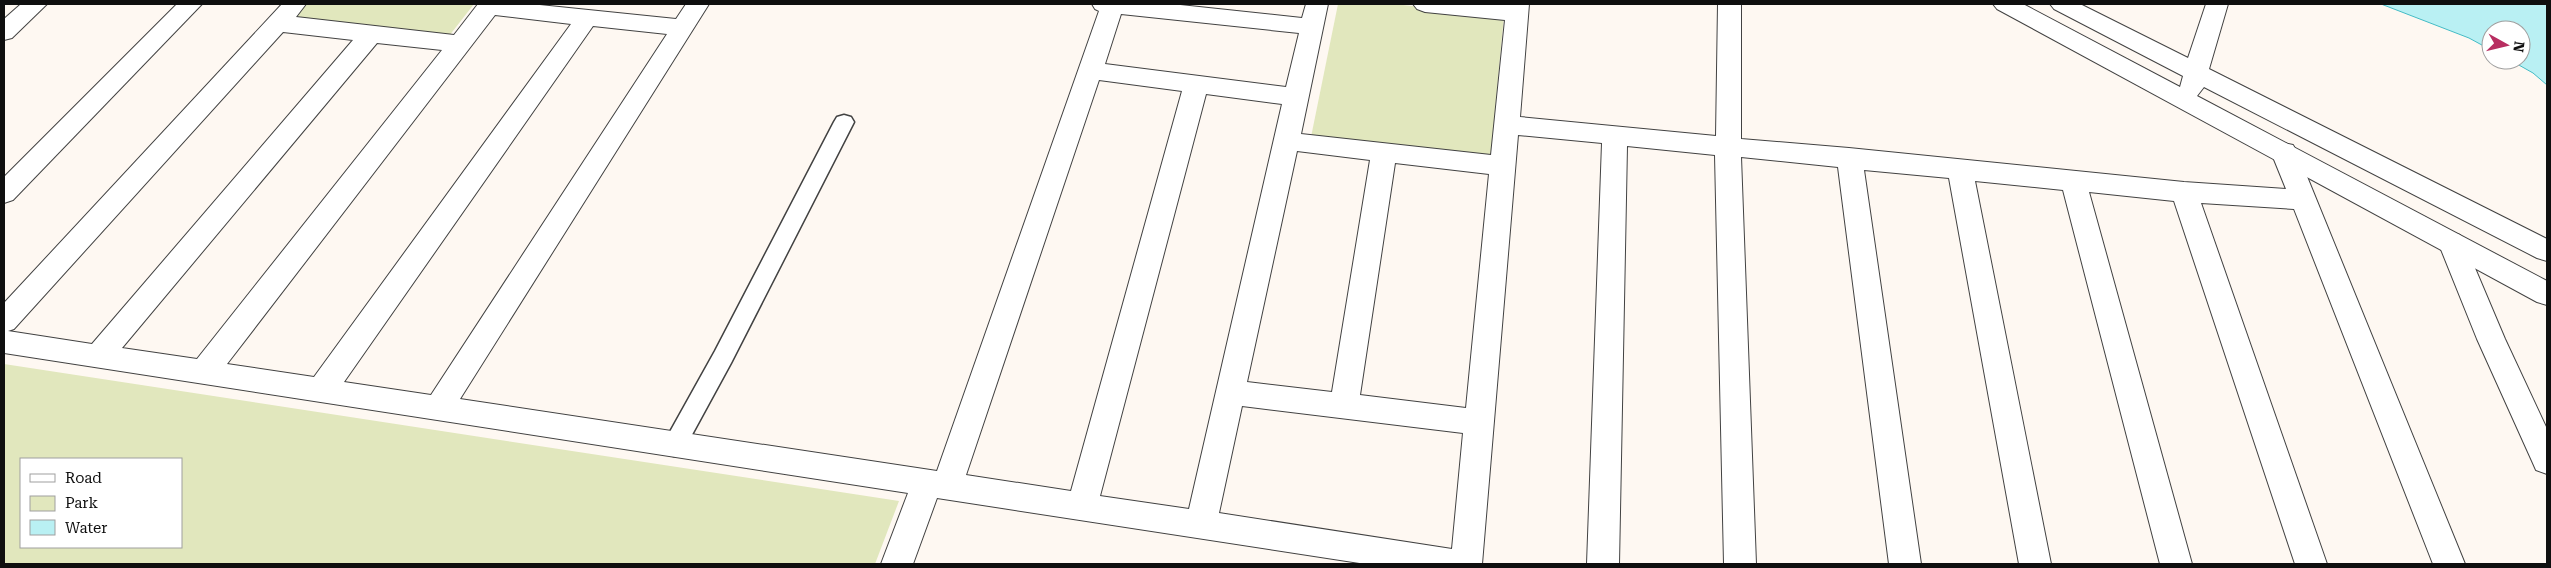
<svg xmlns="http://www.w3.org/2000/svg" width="2551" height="568" font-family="'Roboto Serif',serif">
<rect width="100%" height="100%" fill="#fef8f2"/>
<!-- green -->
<g fill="#e1e7bd" fill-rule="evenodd">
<polygon points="307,4 474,4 449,36 294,18"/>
<polygon points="1338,4 1394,4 1504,16 1490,163 1310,142"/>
<path d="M4 364 899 501 875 564H4ZM21 459H181V547H21Z"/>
</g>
<!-- water -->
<polygon fill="#b9f0f3" stroke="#44bcc6" points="2381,4 2547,4 2547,85 2533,73 2510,60 2521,60 2521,30 2491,30 2491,50 2469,38"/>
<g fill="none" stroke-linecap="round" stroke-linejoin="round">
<!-- service casing -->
<g stroke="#424242" stroke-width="3">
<polygon id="service" points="844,115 851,117 854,122 731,363 682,453 674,456 666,453 662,446 666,439 715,351 834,122 837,117"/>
</g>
<!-- minor casing -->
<g stroke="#424242" stroke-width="2">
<g id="minor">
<polygon points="177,4 202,4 13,200 4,203 4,177"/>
<path d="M282 4H306L296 17 454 35 478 4H530L676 19 686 4H709L460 399 937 471 1099 11 1095 9 1092 4H1171L1302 18 1306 4H1328L1301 134 1491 155 1505 20 1425 12 1417 9 1413 4H1529L1520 117 1716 136 1718 4H1741V139L1849 148 2184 182 2286 189 2271 152 2275 145 2284 143 2293 145 2297 152 2465 564H2433L2294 209 2201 203 2327 564H2295L2174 201 2089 192 2192 564H2160L2063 190 1975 181 2051 564H2019L1949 178 1864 170 1921 564H1889L1838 167 1741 157 1756 564H1724L1715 155 1627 146 1619 564H1587L1602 143 1518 135 1482 564H1366L937 498 913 564H881L908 493 4 353V303ZM1121 14 1299 33 1286 87 1105 64ZM495 15 571 24 314 377 227 364ZM593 26 667 34 431 395 344 382ZM283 32 353 40 92 344 8 331 14 329ZM377 43 442 50 197 359 122 348ZM1099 80 1182 91 1071 491 966 475ZM1206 94 1282 104 1189 509 1100 496ZM1297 151 1370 160 1332 392 1247 382ZM1395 163 1489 174 1466 408 1360 395ZM1242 406 1463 433 1452 549 1219 513Z"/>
<polygon points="2451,232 2460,235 2464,242 2505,339 2547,429 2547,474 2536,470 2532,461 2477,339 2438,242 2442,235"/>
</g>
</g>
<!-- tertiary casing -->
<g stroke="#424242" stroke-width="2">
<g id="tertiary">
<polygon points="21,4 47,4 12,38 4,40 4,19"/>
<polygon points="1993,4 2023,4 2180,87 2183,76 2054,9 2050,4 2080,4 2188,58 2206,4 2228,4 2209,69 2547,239 2547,261 2537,258 2204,87 2197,96 2547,281 2547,305 2537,302 1997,9"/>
</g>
</g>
<!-- service -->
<use href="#service" fill="#fff" fill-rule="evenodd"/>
<!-- minor -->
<use href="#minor" fill="#fff" fill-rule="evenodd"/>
<!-- tertiary -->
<use href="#tertiary" fill="#fff" fill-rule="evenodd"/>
</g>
<!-- border -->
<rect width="2551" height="568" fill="none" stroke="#0f0f0f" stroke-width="10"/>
<!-- legend -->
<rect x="20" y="458" width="162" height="90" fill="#ffffff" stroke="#9f9f9f"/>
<rect x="30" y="474" width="25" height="8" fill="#ffffff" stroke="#9f9f9f"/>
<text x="65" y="483" font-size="15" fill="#0f0f0f">Road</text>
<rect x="30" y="496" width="25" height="15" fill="#e1e7bd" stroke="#9f9f9f"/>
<text x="65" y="508" font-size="15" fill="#0f0f0f">Park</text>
<rect x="30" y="520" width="25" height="15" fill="#b9f0f3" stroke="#9f9f9f"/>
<text x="65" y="533" font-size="15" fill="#0f0f0f">Water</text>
<!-- north arrow -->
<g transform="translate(2506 45) rotate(98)"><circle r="24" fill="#ffffff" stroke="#9f9f9f"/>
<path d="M0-4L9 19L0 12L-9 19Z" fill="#b82e61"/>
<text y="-8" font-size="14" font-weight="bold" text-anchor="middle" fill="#0f0f0f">N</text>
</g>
</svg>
